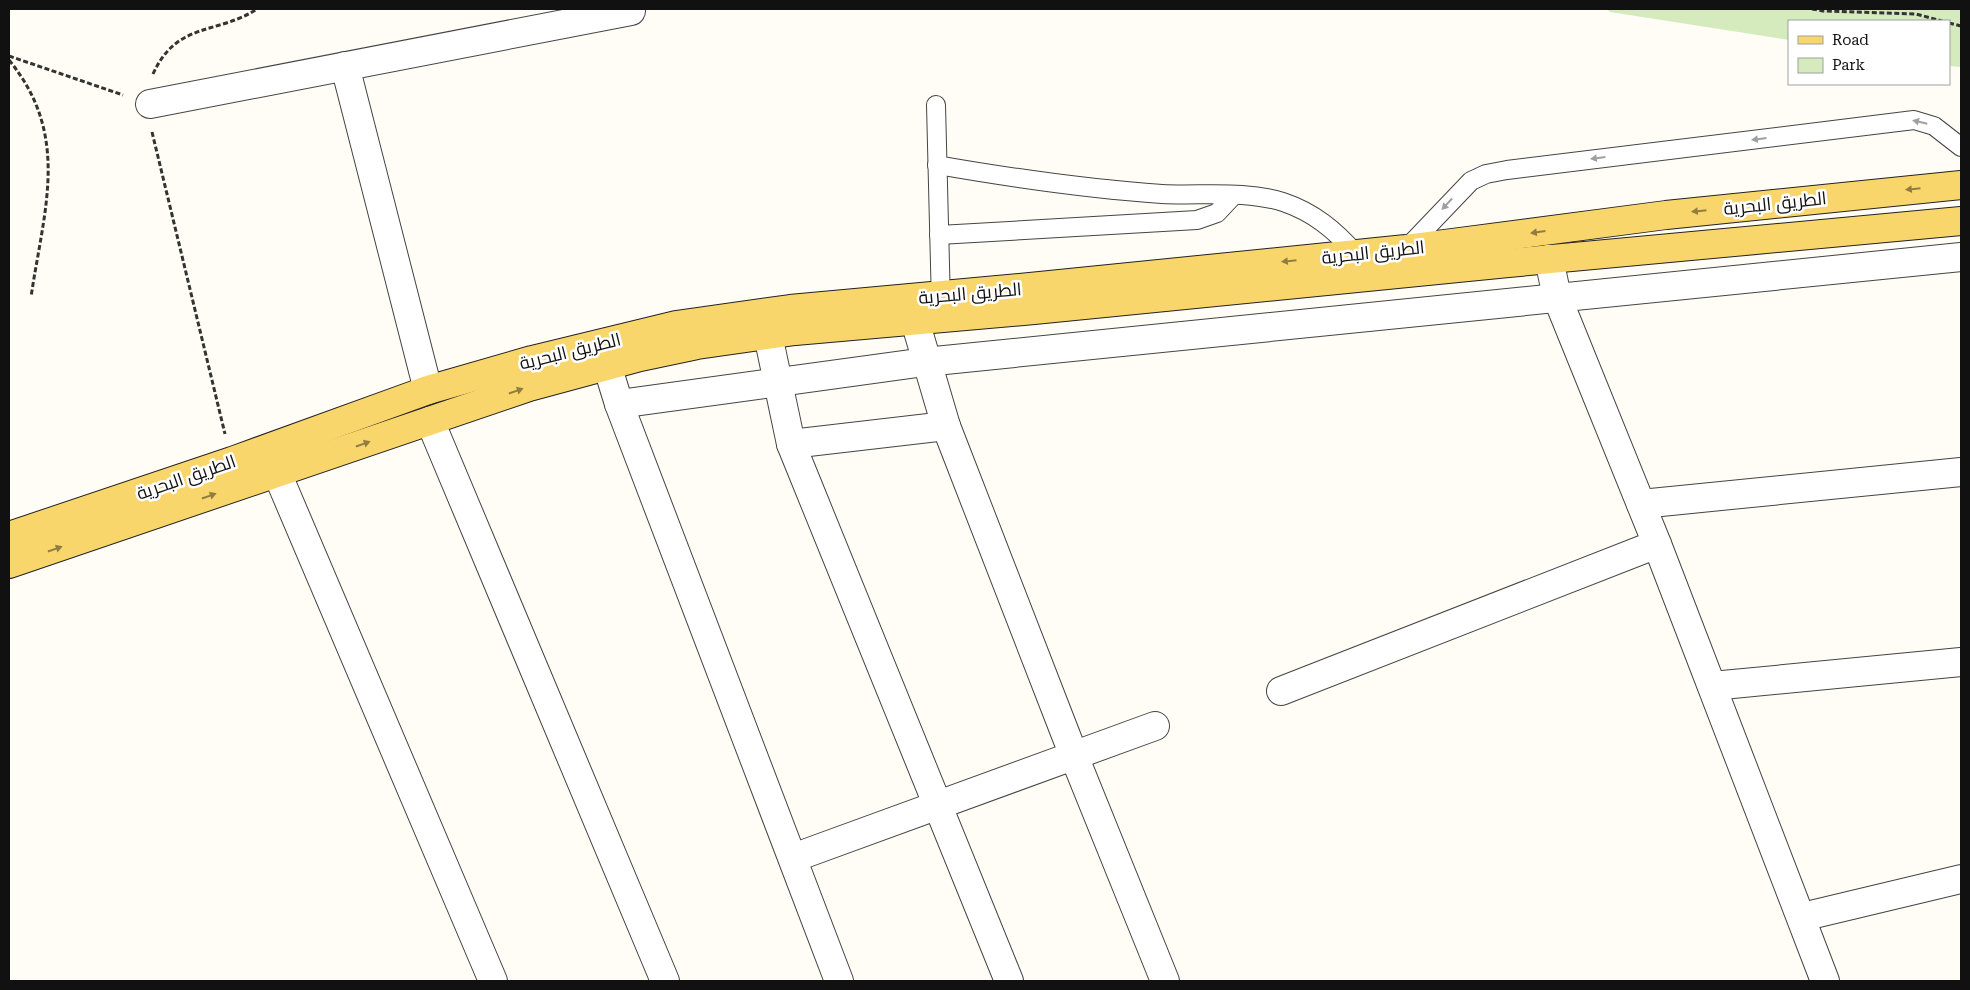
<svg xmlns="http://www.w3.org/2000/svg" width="1970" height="990" font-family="'Roboto Serif',Cairo,serif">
<rect width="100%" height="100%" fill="#fffdf5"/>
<!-- green -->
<polygon fill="#d5ebbd" points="1607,9 1961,9 1961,67 1949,66 1949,21 1789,21 1789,40 1610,12"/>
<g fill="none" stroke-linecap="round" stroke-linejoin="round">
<!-- service casing -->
<g stroke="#444" stroke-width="20">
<g id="service">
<polyline points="936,105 941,305"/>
<path d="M937 165C1012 178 1087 189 1162 194 1201 196 1245 190 1283 202 1313 212 1335 230 1356 254"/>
<polyline points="939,235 1197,220 1217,213 1233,196"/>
<polyline points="1406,249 1471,181 1486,174 1507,170 1914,120 1934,126 1961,147"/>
</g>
</g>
<!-- minor casing -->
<g stroke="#444" stroke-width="30">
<g id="minor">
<polyline points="345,66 428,390"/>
<polyline points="150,104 631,11"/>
<polyline points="1549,259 1557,297 1657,544 1825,981"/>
<polyline points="915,321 946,426 1074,756 1165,981"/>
<polyline points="768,335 791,444 1009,981"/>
<polyline points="607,365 619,404 839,981"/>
<polyline points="619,404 925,362 1961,257"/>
<polyline points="430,421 665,981"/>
<polyline points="791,444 946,426"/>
<polyline points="277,473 493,981"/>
<polyline points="1641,504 1961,472"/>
<polyline points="1712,686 1961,662"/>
<polyline points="1281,691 1657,544"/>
<polyline points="793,858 1155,726"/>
<polyline points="1802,917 1961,879"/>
</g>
</g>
<!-- primary casing -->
<g stroke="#222" stroke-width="30">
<g id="primary">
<polyline points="9,536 232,461 428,390 532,360 676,325 790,309 1030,287 1406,249 1666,215 1961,185"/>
<polyline points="9,564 529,387 640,357 697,345 795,331 1034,310 1508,263 1961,221"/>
</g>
</g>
<!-- path -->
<g stroke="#333" stroke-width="3" stroke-dasharray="5 2.5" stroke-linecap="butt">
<polyline points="1812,9 1823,11 1916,14 1942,21"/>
<polyline points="1949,23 1961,26"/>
<polyline points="9,56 123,95"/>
<path d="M9 60C71 136 44 209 31 297"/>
<path d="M153 74C177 21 217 35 257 9"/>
<polyline points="152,132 225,434"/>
</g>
<!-- service -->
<use href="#service" stroke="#fff" stroke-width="18"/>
<!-- minor -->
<use href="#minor" stroke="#fff" stroke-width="28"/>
<!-- primary -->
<use href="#primary" stroke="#f9d66b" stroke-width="28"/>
</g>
<!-- one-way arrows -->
<defs><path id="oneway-solid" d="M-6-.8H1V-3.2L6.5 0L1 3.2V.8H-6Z" transform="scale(1.25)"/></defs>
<g fill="#a0a0a0">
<use href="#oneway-solid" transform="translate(1920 122) rotate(-167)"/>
<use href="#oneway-solid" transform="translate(1759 139) rotate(173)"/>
<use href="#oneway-solid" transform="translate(1598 158) rotate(173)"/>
<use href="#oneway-solid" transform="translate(1447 204) rotate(133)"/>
</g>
<g fill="#917d42">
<use href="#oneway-solid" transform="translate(1913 189) rotate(174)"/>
<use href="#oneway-solid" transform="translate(1699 211) rotate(174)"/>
<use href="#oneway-solid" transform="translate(1538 232) rotate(172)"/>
<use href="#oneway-solid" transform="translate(1289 261) rotate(174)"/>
<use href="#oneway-solid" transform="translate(516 391) rotate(-19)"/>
<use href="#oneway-solid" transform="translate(363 444) rotate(-19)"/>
<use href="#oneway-solid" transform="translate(209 496) rotate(-19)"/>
<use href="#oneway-solid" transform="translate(55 549) rotate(-19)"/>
</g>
<g text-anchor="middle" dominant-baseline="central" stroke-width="5" stroke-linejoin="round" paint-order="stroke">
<!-- street labels -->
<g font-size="18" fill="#111" stroke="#fff">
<text transform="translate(1775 203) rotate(-6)">الطريق البحرية</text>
<text transform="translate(1373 252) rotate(-6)">الطريق البحرية</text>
<text transform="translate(970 293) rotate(-5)">الطريق البحرية</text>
<text transform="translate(570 351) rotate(-14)">الطريق البحرية</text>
<text transform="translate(186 477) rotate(-19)">الطريق البحرية</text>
</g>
</g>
<!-- border -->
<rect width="1970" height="990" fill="none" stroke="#111111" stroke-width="20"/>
<!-- legend -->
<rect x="1788" y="20" width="162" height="65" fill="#ffffff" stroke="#a0a0a0"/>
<rect x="1798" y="36" width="25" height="8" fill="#f9d66b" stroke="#a0a0a0"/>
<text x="1832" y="45" font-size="15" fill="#111111">Road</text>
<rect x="1798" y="58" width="25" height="15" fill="#d5ebbd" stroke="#a0a0a0"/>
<text x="1832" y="70" font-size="15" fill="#111111">Park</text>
</svg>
